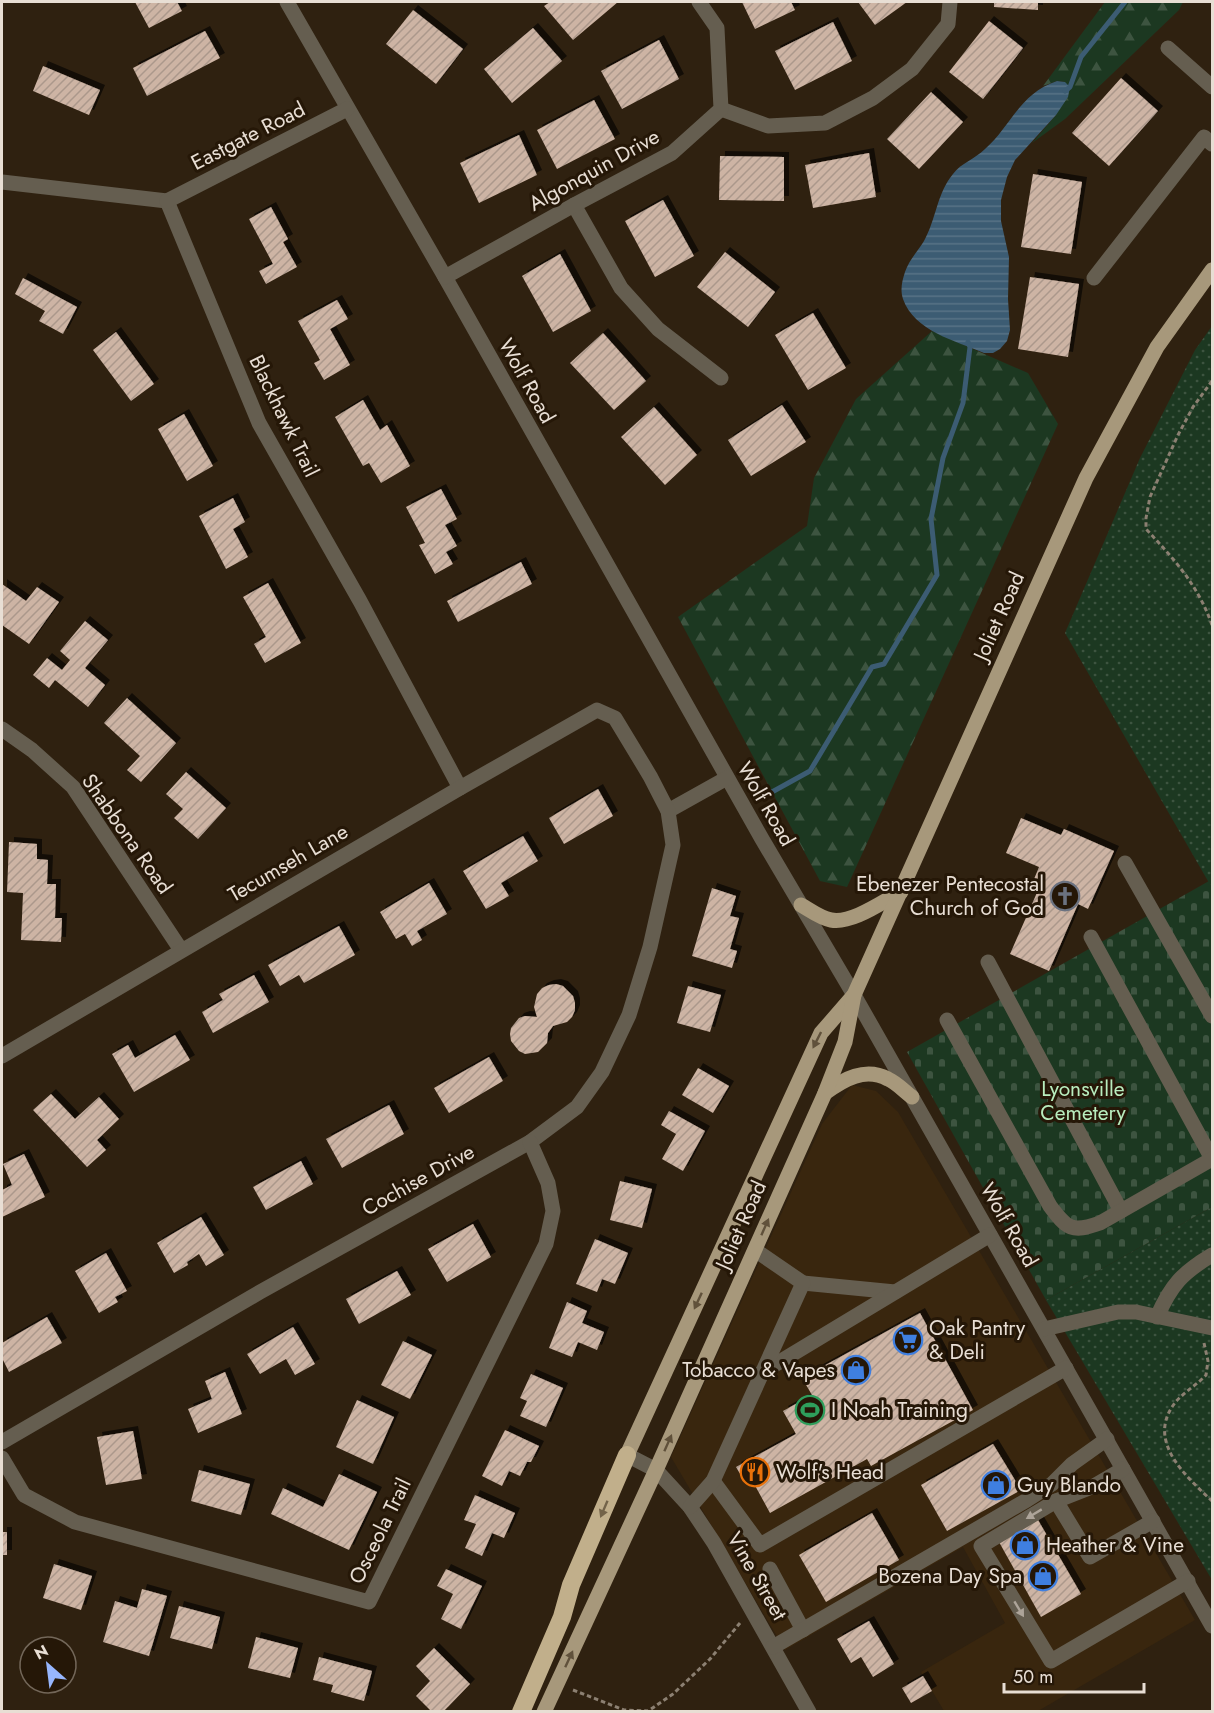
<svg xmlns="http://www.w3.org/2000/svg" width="1214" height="1713" font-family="Jost,sans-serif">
<defs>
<pattern id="grass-dots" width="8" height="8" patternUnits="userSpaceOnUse" patternTransform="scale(1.5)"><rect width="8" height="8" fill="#1c3821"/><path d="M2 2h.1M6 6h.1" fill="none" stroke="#3d5440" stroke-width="1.8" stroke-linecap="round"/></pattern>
<pattern id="forest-firs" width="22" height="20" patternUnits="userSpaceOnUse" patternTransform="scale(1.5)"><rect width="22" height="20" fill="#1c3821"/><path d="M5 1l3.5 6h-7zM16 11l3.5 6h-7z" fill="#3d5440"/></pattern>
<pattern id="cemetery-stones" width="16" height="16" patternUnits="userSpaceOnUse" patternTransform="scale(1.5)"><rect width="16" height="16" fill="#1c3821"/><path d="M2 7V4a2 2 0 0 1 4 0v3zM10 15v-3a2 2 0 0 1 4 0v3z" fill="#3d5440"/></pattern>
<pattern id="water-rules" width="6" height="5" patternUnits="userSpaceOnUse" patternTransform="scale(1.5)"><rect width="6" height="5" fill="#3c5c73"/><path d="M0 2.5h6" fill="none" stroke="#587386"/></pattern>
<pattern id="building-hatch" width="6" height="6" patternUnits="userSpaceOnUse" patternTransform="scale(1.5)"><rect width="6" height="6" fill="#cdb4a4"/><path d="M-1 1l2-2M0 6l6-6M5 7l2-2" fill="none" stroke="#ab988b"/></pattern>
<filter id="shadow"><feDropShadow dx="5" dy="-5" stdDeviation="0" flood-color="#0009"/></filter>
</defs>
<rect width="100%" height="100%" fill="#2f2110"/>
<!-- built -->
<polygon fill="#39260e" points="852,1085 876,1091 898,1112 1195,1620 1038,1711 944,1711 921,1672 1005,1623 963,1547 785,1650 671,1457 822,1124"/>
<!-- grass -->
<g fill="url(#grass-dots)">
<polygon points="1212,326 1212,888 1065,633 1140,458 1195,350"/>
<polygon points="1212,1207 1212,1580 1046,1300"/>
</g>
<!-- forest -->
<g fill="url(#forest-firs)">
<polygon points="1105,2 1183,2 1179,10 1065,119 1032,143 1056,115 1065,82 1057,81 1043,86"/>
<polygon points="932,331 1028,373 1058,424 847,887 820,881 678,617 807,526 814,478 856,399"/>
</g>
<!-- cemetery -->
<polygon fill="url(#cemetery-stones)" points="1209,881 1212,888 1212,1207 1046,1300 907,1052"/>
<!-- water -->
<path fill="url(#water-rules)" d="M1057 81 1065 82 1070 87 1068 97 1056 115 1015 160 1007 177 1001 200V221L1009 257 1008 299 1010 330 1007 341 1000 349 993 353H984C956 341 914 331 903 299 900 290 902 281 905 272 909 260 918 251 924 241 936 220 937 193 953 174 961 163 975 159 985 149 1012 125 1019 94 1057 81Z"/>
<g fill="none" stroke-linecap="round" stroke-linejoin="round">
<!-- stream -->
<g stroke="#3c5c73" stroke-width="5">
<polyline points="1065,91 1070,87 1081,57 1125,2"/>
<polyline points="772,792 810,771 872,667 884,664 937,575 931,519 943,458 963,403 970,347 968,342"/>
</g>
</g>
<!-- building -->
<g fill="url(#building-hatch)" filter="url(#shadow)">
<polygon points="135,2 177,2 182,11 149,28"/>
<polygon points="550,2 618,2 573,40 544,6"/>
<polygon points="742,2 791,2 795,10 755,29"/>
<polygon points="858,2 907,2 875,25"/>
<polygon points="994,2 1038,2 1038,10 994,7"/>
<polygon points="413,10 463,49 436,84 386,44"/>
<polygon points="989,21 1023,48 983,99 949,72"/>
<polygon points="833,22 852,61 795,90 775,51"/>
<polygon points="533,28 562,61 512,103 484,69"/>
<polygon points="205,31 220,58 147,96 133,68"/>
<polygon points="659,40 679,79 622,109 601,71"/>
<polygon points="43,66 100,90 89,115 33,91"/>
<polygon points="1121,78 1158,111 1109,166 1072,133"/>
<polygon points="931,92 963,122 919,169 887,139"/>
<polygon points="594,100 615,139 557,169 537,130"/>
<polygon points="519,135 537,175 479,203 460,163"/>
<polygon points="869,153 876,197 813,208 805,165"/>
<polygon points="720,156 784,157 784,201 719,200"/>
<polygon points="1033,174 1082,182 1071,254 1021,247"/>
<polygon points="663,200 694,256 655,277 625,221"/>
<polygon points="271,207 288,239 283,242 297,267 266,284 259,271 273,264 249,219"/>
<polygon points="725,252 775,292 748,327 697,287"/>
<polygon points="560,254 591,311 553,332 522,276"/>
<polygon points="1030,277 1079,284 1068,357 1018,349"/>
<polygon points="23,278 77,307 63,334 39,321 45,311 15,294"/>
<polygon points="337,300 348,319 330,329 350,365 324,380 314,363 320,360 298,321"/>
<polygon points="813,313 846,368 808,390 775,335"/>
<polygon points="116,332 154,384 131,401 93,350"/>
<polygon points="603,333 646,381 614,410 570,363"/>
<polygon points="363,400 380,430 387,425 410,466 381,483 369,463 363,466 335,417"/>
<polygon points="782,405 806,442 751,476 728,440"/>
<polygon points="654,407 697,455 665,485 621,437"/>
<polygon points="184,414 213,466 187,481 158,429"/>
<polygon points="441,489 457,519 445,525 457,546 446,552 453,564 435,574 419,545 425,543 406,507"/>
<polygon points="233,498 245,522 233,529 248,557 226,569 199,516"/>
<polygon points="521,562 532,584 458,622 447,601"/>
<polygon points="268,583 301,643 265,663 254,644 266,637 243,597"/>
<polygon points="2,584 26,601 37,587 59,602 29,644 2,625"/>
<polygon points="85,621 108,640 85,668 105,685 88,707 55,680 49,688 33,675 47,658 62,670 70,660 60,651"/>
<polygon points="127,698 176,743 141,782 127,770 140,756 104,723"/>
<polygon points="186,772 226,808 198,839 174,818 183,809 166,794"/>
<polygon points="598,789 613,816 564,844 549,818"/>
<polygon points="1021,818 1061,835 1064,829 1114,851 1088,909 1078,904 1049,971 1010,954 1039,888 1032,884 1039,867 1006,853"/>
<polygon points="523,836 538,861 501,883 509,896 486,909 463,871"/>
<polygon points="9,842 37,844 37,859 48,860 47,884 56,884 55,918 62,918 61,942 21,940 23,893 7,892"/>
<polygon points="429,883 447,914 417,931 422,940 412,946 405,934 396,939 380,912"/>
<polygon points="712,888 736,896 730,916 739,918 730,949 737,951 732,968 692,956"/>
<polygon points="339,926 355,955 304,983 299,975 280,986 268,965"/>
<polygon points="254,975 269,1002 213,1033 202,1012 223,1000 219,994"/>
<polygon points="556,984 563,986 573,996 575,1003 575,1010 572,1017 567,1022 553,1026 548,1033 547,1043 538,1052 525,1054 519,1051 511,1041 510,1034 511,1028 519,1018 525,1016 537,1017 534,1007 537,994 542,988 549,985"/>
<polygon points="688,986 721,995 710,1032 677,1023"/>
<polygon points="175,1035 190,1060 134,1092 112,1054 128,1045 135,1058"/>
<polygon points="489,1057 503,1081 449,1113 434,1088"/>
<polygon points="698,1068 729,1086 713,1113 682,1095"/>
<polygon points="51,1094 75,1119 99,1097 119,1119 97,1140 106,1150 87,1167 33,1110"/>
<polygon points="389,1105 404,1134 342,1168 326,1139"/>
<polygon points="669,1111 705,1131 683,1171 662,1159 676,1134 661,1125"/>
<polygon points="24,1154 45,1197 2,1217 2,1190 12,1185 3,1164"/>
<polygon points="301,1161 313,1184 266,1210 253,1187"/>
<polygon points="620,1181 652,1189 642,1228 610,1220"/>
<polygon points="201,1217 224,1255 206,1266 199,1254 187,1262 188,1265 174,1273 157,1243"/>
<polygon points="473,1224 491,1257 447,1282 428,1249"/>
<polygon points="595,1239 628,1253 615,1284 602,1279 597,1292 576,1284"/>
<polygon points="106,1253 127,1291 115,1297 118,1302 99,1313 75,1271"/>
<polygon points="397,1271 411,1295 359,1324 346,1299"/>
<polygon points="567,1302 587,1311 582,1323 604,1332 597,1350 578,1342 572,1357 549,1348"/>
<polygon points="920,1313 973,1410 871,1466 867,1459 770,1513 752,1480 746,1484 736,1467 796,1434 783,1411 812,1395 802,1378"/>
<polygon points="47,1317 62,1343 9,1372 2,1358 2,1343"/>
<polygon points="293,1327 315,1364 295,1375 286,1359 260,1374 247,1354"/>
<polygon points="403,1341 432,1355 410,1399 381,1385"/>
<polygon points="225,1372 242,1414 198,1433 188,1409 212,1399 205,1381"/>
<polygon points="531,1374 563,1388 546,1427 520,1416 527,1401 520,1398"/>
<polygon points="357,1400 394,1417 373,1464 336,1447"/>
<polygon points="505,1430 539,1446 531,1462 527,1462 520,1476 509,1471 502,1486 482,1476"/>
<polygon points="133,1431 142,1479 106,1485 97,1437"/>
<polygon points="993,1444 1021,1490 947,1531 921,1485"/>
<polygon points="199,1470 250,1484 241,1515 191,1501"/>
<polygon points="339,1474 377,1492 349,1550 271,1514 283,1488 323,1507"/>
<polygon points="475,1495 515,1513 504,1538 492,1533 482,1556 465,1548 476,1524 464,1520"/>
<polygon points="872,1513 899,1560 826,1602 799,1555"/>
<polygon points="1038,1520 1081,1594 1041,1617 999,1542"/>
<rect x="2" y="1532" width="5" height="23"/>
<polygon points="54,1564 92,1576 81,1610 43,1598"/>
<polygon points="446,1569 482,1586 461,1629 441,1619 453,1594 437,1586"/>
<polygon points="142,1589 167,1596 149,1656 103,1642 115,1601 137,1608"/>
<polygon points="179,1606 220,1617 212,1649 170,1638"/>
<polygon points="869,1621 894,1664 873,1677 861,1657 851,1663 837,1639"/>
<polygon points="256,1637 298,1648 290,1678 248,1668"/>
<polygon points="434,1648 470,1684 443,1712 432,1712 416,1696 430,1681 416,1666"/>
<polygon points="319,1657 372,1671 364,1701 331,1692 333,1685 313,1680"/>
<polygon points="923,1676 932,1691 911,1703 902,1688"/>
</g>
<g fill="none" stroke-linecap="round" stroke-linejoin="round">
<!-- path -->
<g stroke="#8c8072" stroke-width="3" stroke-dasharray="4.5 3" stroke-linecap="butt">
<path d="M1212 381 1193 407 1178 435 1150 497 1146 518V529C1174 559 1198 585 1212 625"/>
<path d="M1204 1343 1208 1361 1206 1375C1195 1387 1180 1394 1172 1407 1148 1444 1188 1478 1212 1501"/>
<polyline points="573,1690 624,1710 648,1711 673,1694 710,1659 740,1623"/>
</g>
<!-- minor -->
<g stroke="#655e50" stroke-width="15">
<polyline points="287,2 445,277 762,839 854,995 1212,1626"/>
<polyline points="1168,48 1212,87"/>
<polyline points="721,109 768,126 825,123 873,98 912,69 948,24 950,2"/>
<polyline points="2,182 167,201"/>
<polyline points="167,201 259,423 360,601 460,788"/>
<polyline points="167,201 347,109"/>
<polyline points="574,205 621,288 658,329 721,378"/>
<polyline points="445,277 574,205 672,153 721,109 717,28 699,2"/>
<polyline points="1094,278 1204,137 1212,144"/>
<polyline points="2,729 32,750 73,787 181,950"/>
<polyline points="668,811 727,778"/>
<polyline points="1125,863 1212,1016"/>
<polyline points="1091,937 1212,1159"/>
<polyline points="988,962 1121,1211"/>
<path d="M947 1020 1050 1206C1067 1229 1072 1233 1100 1223L1212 1159"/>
<polyline points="2,1056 460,788 597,710 615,718 650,776 668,811 673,845 650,947 629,1015 602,1072 577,1107 530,1142 260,1292 2,1442"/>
<polyline points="803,1283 895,1292"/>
<path d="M1157 1317C1171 1285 1182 1273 1212 1255"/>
<polyline points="1044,1329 1118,1312 1136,1312 1212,1328"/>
<polyline points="761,1373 990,1235"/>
<polyline points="627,1455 656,1470 690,1507 714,1543 809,1712"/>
<polyline points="2,1458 24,1495 75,1522 369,1602 546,1244 553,1211 548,1183 530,1142"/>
<polyline points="1123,1469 1094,1486 1056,1501 981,1546 1051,1661 1188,1581"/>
<polyline points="713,1481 760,1545 1066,1368"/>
<polyline points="1056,1501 1090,1557 1153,1521"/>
<polyline points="690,1507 713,1481 803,1283 755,1250"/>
<polyline points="770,1569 803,1630"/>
<polyline points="773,1647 1027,1500 1052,1484 1072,1464 1107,1439"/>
</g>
<!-- major -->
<g stroke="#a7987b" stroke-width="15">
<path d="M801 905C810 910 820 918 831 920 852 924 882 902 901 892"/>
<path d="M825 1093C844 1079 865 1067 888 1079 897 1083 904 1091 912 1097"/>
<polyline points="627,1455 821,1033 854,995"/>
<polyline points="544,1712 656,1470 825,1093 845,1042 854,995 1086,478 1157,347 1212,270"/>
</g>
<!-- highway -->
<polyline stroke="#c1af8b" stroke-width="18" points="521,1712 562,1617 571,1585 627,1455"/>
</g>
<!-- one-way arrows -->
<defs><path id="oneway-solid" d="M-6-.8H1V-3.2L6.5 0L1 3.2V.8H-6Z" transform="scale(1.5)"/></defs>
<g fill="#60513b">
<use href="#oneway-solid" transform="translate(817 1040) rotate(117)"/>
<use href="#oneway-solid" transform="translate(765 1227) rotate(-66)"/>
<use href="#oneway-solid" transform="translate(698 1301) rotate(115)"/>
<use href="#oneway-solid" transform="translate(668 1443) rotate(-66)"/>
<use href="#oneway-solid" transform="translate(569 1659) rotate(-65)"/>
</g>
<use fill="#736349" href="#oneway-solid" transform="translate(604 1509) rotate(113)"/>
<g fill="#ada499">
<use href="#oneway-solid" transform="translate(1034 1514) rotate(149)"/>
<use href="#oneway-solid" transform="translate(1019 1609) rotate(59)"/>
</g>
<!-- icons -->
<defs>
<g id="church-ring" transform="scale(1.5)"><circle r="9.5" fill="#251707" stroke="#6b7280" stroke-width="1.5"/><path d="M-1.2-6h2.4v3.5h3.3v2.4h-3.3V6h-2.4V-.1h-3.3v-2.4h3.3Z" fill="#6b7280"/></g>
<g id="supermarket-ring" transform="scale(1.5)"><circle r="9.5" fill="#251707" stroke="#3f7fe0" stroke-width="1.5"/><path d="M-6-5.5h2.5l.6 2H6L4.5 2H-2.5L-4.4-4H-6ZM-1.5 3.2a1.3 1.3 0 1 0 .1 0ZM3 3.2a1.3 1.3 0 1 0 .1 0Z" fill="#3f7fe0"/></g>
<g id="shop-ring" transform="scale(1.5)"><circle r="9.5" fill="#251707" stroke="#3f7fe0" stroke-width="1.5"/><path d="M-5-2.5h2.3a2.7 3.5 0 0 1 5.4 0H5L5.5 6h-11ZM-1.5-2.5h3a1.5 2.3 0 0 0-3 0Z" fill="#3f7fe0"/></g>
<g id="stadium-ring" transform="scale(1.5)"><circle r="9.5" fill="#251707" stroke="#2e9e5b" stroke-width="1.5"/><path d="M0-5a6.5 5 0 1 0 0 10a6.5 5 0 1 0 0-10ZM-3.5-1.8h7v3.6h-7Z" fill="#2e9e5b"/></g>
<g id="restaurant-ring" transform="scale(1.5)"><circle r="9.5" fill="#251707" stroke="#e8710a" stroke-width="1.5"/><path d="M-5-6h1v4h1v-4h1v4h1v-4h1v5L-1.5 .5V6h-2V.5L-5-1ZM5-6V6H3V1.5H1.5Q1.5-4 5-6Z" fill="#e8710a"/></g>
</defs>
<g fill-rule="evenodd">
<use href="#church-ring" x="1065" y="896"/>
<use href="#supermarket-ring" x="908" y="1340"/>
<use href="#shop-ring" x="856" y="1370"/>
<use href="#stadium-ring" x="810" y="1410"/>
<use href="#restaurant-ring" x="755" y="1472"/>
<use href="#shop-ring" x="996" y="1485"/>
<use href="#shop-ring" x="1025" y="1545"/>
<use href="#shop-ring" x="1043" y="1576"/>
</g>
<g text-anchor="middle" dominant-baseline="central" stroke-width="6" stroke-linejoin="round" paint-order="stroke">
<!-- street labels -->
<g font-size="21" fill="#e8ded4" stroke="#251707">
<text transform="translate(248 136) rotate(-27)">Eastgate Road</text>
<text transform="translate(594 170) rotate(-29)">Algonquin Drive</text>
<text transform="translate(527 381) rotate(61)">Wolf Road</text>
<text transform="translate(284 416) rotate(64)">Blackhawk Trail</text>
<text transform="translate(999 616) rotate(-66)">Joliet Road</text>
<text transform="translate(766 804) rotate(60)">Wolf Road</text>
<text transform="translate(127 834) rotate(55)">Shabbona Road</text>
<text transform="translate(288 863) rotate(-30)">Tecumseh Lane</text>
<text transform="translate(418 1180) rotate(-29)">Cochise Drive</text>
<text transform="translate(741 1225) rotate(-66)">Joliet Road</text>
<text transform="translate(1009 1225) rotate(60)">Wolf Road</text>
<text transform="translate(380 1531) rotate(-64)">Osceola Trail</text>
<text transform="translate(757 1576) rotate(60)">Vine Street</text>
</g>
<!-- poi labels -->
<g font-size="21" fill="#e8ded4" stroke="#251707" text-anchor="start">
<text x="1044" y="884" text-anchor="end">Ebenezer Pentecostal<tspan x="1044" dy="24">Church of God</tspan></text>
<text x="929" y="1328">Oak Pantry<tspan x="929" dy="24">&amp; Deli</tspan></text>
<text x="835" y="1370" text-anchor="end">Tobacco &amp; Vapes</text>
<text x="831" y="1410">I Noah Training</text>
<text x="776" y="1472">Wolf's Head</text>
<text x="1017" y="1485">Guy Blando</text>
<text x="1046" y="1545">Heather &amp; Vine</text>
<text x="1022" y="1576" text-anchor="end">Bozena Day Spa</text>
</g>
<!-- park labels -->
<g font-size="21" fill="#b8edbe" stroke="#251707">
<text x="1083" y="1089">Lyonsville<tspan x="1083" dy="24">Cemetery</tspan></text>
</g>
</g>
<!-- border -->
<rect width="1214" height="1713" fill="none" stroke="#e8ded4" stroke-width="6"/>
<!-- north arrow -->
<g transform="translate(48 1665) rotate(332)"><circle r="28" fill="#251707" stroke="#736759" stroke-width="1.5"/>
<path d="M0-4.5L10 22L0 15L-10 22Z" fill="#97b6fd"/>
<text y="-9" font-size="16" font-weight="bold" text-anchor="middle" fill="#e8ded4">N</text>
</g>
<!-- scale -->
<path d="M1004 1683v9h140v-9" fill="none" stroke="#e8ded4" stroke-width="3"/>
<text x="1013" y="1683" font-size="18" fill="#e8ded4" stroke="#251707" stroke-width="4.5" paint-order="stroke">50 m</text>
</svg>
